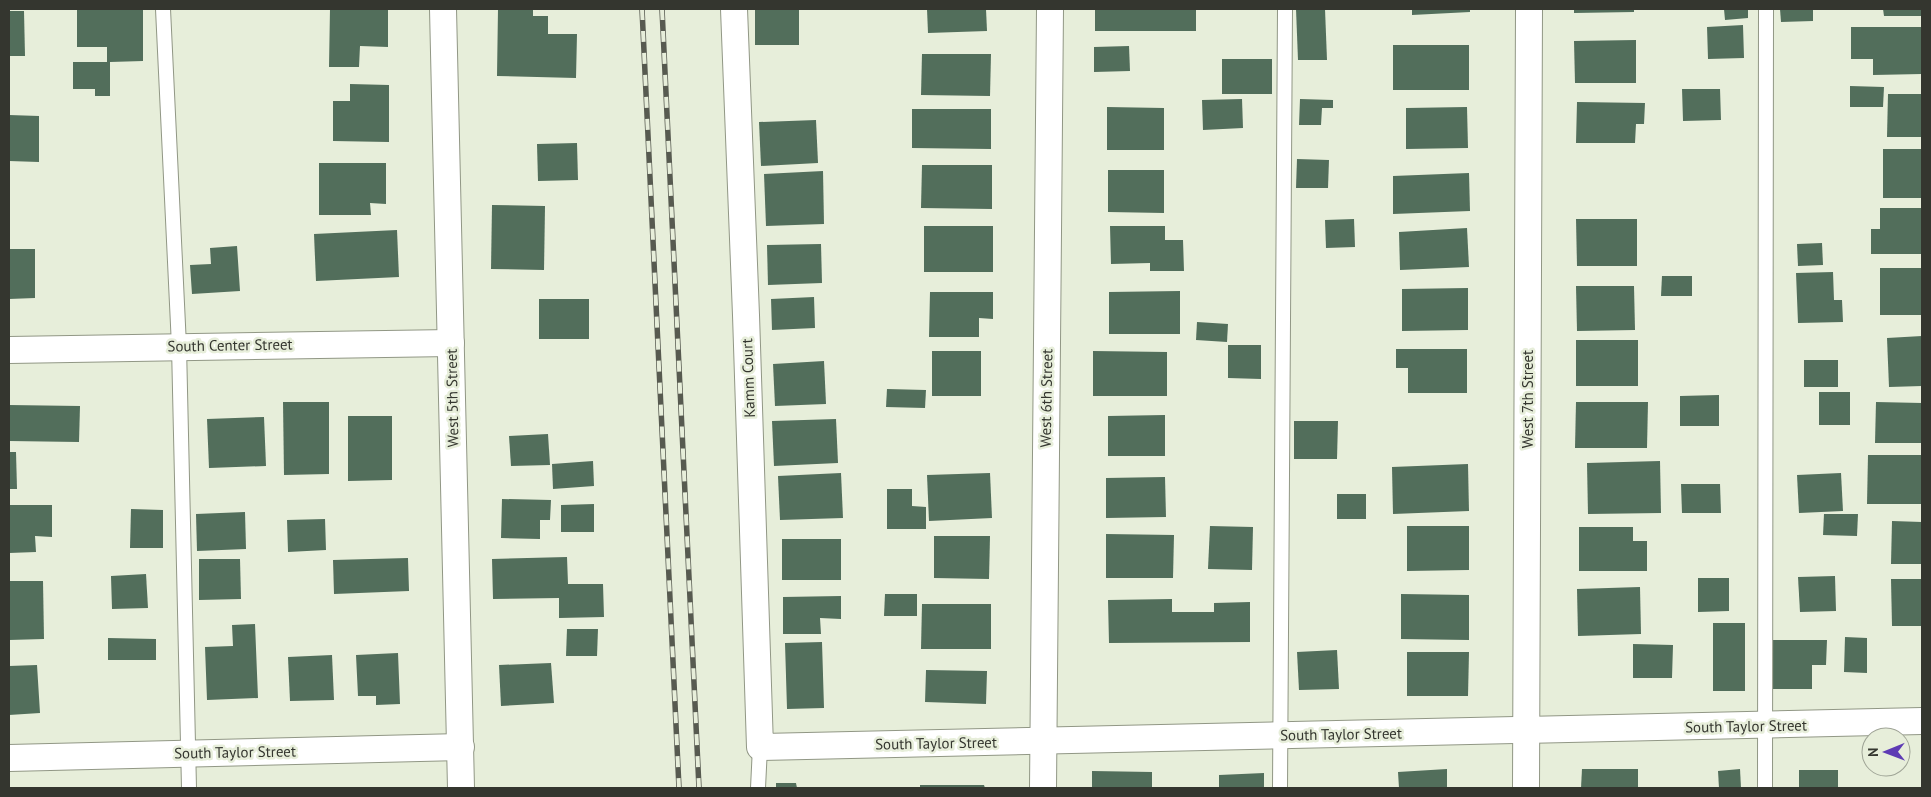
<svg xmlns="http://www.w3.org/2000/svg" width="1931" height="797" font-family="'PT Sans',sans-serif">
<rect width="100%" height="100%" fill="#e7eeda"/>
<!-- building -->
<g fill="#526e5b">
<polygon points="77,9 143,9 143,61 110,62 110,96 95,96 95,89 73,89 73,62 107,62 107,47 77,47"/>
<polygon points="330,9 388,9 388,47 360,46 359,67 329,67"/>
<polygon points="498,9 533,9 533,16 548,16 548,34 577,34 576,78 497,76"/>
<rect x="755" y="9" width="44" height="36"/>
<polygon points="927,9 986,9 987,31 928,33"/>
<rect x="1095" y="9" width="101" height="22"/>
<polygon points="1296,9 1325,9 1327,60 1298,60"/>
<polygon points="1412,9 1470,9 1470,12 1412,15"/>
<polygon points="1574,9 1634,9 1634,12 1574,13"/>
<polygon points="1724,9 1748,9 1748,18 1725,20"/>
<polygon points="1780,9 1813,9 1813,21 1781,22"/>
<polygon points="1883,9 1922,9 1922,16 1884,16"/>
<polygon points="9,11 24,11 25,56 9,56"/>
<polygon points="1743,25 1744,58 1708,59 1707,27"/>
<polygon points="1851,27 1922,27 1922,74 1873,75 1873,59 1851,59"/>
<polygon points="1636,40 1636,83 1575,83 1574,41"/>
<rect x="1393" y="45" width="76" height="45"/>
<polygon points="1129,46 1130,71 1094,72 1094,47"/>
<polygon points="922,54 991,54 990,96 921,95"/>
<rect x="1222" y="59" width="50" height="35"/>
<polygon points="350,84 389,85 389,142 333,141 333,101 350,101"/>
<polygon points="1850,86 1884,87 1883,107 1850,107"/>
<polygon points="1682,89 1720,89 1721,120 1683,121"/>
<polygon points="1888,94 1922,94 1922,137 1887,137"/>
<polygon points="1242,99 1243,128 1203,130 1202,100"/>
<polygon points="1300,99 1333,100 1333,108 1322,108 1321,125 1299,125"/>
<polygon points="1577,102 1645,103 1644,124 1636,124 1635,143 1576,143"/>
<polygon points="1107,107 1164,108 1164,150 1107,150"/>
<polygon points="1467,107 1468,148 1406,149 1406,108"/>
<polygon points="912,109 991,109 991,149 912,148"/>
<polygon points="9,115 39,116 39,162 9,161"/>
<polygon points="816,120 818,163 761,166 759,122"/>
<polygon points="577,143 578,180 538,181 537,144"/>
<rect x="1883" y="149" width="39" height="49"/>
<polygon points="1297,159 1329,160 1328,188 1296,188"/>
<polygon points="319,163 386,163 386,204 370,203 371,215 319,215"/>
<polygon points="922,165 992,165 992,209 921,208"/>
<polygon points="1108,170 1164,170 1164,213 1108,212"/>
<polygon points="823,171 824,224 766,226 764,174"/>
<polygon points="1469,173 1470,211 1393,214 1393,176"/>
<polygon points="492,205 545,206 544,270 491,269"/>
<polygon points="1880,208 1922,208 1922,254 1871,254 1871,229 1880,229"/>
<polygon points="1354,219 1355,247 1326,248 1325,220"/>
<polygon points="1576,219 1637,219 1637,266 1577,266"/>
<rect x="924" y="226" width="69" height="46"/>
<polygon points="1110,226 1165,226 1165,240 1183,240 1184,271 1150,271 1150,263 1111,264"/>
<polygon points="1467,228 1469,267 1400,270 1399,232"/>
<polygon points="397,230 399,277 316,281 314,234"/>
<polygon points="1822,243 1823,265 1798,266 1797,244"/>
<polygon points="821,244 822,283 768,285 767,245"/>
<polygon points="237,246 240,291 192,294 190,265 211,264 210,248"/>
<polygon points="9,249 35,249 35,298 9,299"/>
<rect x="1880" y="268" width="42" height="47"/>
<polygon points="1833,272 1834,300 1842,300 1843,322 1798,323 1796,273"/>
<polygon points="1662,276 1692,276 1692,296 1661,296"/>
<polygon points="1576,286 1634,286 1635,330 1577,331"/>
<polygon points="1468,288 1468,330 1402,331 1402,289"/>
<polygon points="1180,291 1180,334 1109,334 1109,292"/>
<polygon points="930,292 993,292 993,319 979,318 979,337 929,337"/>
<polygon points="814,297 815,328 772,330 771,299"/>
<rect x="539" y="299" width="50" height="40"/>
<polygon points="1197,322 1228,324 1227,342 1196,340"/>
<polygon points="1922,336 1922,386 1889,387 1887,338"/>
<rect x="1576" y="340" width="62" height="46"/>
<polygon points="1228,345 1261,345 1261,379 1228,378"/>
<polygon points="1396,349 1467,349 1467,393 1408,393 1408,368 1396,368"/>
<rect x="932" y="351" width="49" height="45"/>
<polygon points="1093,351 1167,352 1167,396 1093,396"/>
<rect x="1804" y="360" width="34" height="27"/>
<polygon points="824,361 826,404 775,406 773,364"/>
<polygon points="887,389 926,390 925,408 886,407"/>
<rect x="1819" y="392" width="31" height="33"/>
<polygon points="1719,395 1719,426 1680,426 1680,396"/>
<polygon points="283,402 329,402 329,474 284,475"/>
<polygon points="1576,402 1648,402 1647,448 1575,448"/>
<polygon points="1876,402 1922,403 1922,443 1875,443"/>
<polygon points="9,405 80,406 79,442 9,441"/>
<polygon points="1165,415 1165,456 1108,456 1108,416"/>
<polygon points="348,416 392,416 392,480 348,481"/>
<polygon points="264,417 266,466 209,468 207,419"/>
<polygon points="836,419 838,463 774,466 772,421"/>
<polygon points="1294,421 1338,421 1337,459 1294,459"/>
<polygon points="548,434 550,465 511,466 509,436"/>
<polygon points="9,452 16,452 17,489 9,489"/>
<polygon points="1868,455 1922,455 1922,504 1867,504"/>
<polygon points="593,461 594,486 553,489 552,464"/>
<polygon points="1660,461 1661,513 1588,514 1587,463"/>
<polygon points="1468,464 1469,511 1393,514 1392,467"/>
<polygon points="841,473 843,518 780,520 778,476"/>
<polygon points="990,473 992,518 929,521 927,475"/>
<polygon points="1841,473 1843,511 1799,513 1797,475"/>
<polygon points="1165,477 1166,517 1106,518 1106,478"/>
<polygon points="1681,484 1720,484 1721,513 1682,513"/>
<polygon points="887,489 912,489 912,506 926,507 926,529 887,529"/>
<rect x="1337" y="494" width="29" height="25"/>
<polygon points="502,499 551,500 550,520 540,520 540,539 501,538"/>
<polygon points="594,504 594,532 561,532 561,505"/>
<polygon points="9,505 52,505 52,537 35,536 36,552 9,553"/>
<polygon points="131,509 163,510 163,548 130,548"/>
<polygon points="245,512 246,549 197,551 196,514"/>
<polygon points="1824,514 1858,514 1857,536 1823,535"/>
<polygon points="325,519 326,550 288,552 287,520"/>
<polygon points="1892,521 1922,522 1922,564 1891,564"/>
<polygon points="1210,526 1253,527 1252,570 1208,569"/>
<polygon points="1407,526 1469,526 1469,570 1407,571"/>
<polygon points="1579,527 1633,527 1633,541 1647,541 1647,571 1579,571"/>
<polygon points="1106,534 1174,535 1173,578 1106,578"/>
<polygon points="934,536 990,536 989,579 934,578"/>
<rect x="782" y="539" width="59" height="41"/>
<polygon points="567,557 568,584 603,584 604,617 559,618 559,598 493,599 492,559"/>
<polygon points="408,558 409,591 334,594 333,560"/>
<polygon points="199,559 240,559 241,599 199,600"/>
<polygon points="146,574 148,608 112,609 111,576"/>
<polygon points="1835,576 1836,611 1800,612 1798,577"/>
<polygon points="1698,578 1729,578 1729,611 1698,612"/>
<polygon points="1891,579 1922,579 1922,626 1892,626"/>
<polygon points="9,581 43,581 44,639 9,640"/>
<polygon points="1640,587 1641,634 1578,636 1577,589"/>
<polygon points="885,594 917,594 917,616 884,616"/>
<polygon points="1401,594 1469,595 1469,640 1401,639"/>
<polygon points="841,596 841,619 820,618 821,634 783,634 783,597"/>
<polygon points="1172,599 1172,612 1214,612 1214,603 1250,602 1250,642 1109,643 1108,600"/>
<polygon points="922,604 991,604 991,649 921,649"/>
<rect x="1713" y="623" width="32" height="68"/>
<polygon points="255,624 258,698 207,700 205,647 233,646 232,625"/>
<polygon points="567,629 598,629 597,656 566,656"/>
<polygon points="1845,637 1867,638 1867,673 1844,672"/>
<polygon points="108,638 156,639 156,660 108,660"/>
<polygon points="1772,640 1827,640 1826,665 1812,665 1812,689 1771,689"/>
<polygon points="822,642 824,708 787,709 785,643"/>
<polygon points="1633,644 1673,645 1672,678 1633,678"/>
<polygon points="1337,650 1339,689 1299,690 1297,652"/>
<polygon points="1407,652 1469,652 1468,696 1407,696"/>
<polygon points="398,653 400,704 376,705 376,696 358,696 356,655"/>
<polygon points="332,655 334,700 290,701 288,657"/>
<polygon points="551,663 554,703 501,706 499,665"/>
<polygon points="37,665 40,713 9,715 9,666"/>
<polygon points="926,670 987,671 986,704 925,702"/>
<polygon points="1447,769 1447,788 1399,788 1398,772"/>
<polygon points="1582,769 1638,769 1638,788 1581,788"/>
<polygon points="1740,769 1741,788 1719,788 1718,771"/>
<rect x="1799" y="770" width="39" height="18"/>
<polygon points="1092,771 1152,772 1152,788 1092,788"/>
<polygon points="1264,773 1264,788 1219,788 1219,775"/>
<polygon points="776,783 796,783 797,788 776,788"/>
<polygon points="920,785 984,785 985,788 920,788"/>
</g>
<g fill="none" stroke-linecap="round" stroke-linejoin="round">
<!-- service casing -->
<g stroke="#919785" stroke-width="16">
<g id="service">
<polyline points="163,9 179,346 189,788"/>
<polyline points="758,788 760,747"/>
<polyline points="1280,788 1285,9"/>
<polyline points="1765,788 1766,9"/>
</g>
</g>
<!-- minor casing -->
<g stroke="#919785" stroke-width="28">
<g id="minor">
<polyline points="443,9 461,788"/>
<polyline points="734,9 746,315 760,747 1922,721"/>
<polyline points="9,350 451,343"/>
<polyline points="9,758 461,747"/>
<polyline points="1043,788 1050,9"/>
<polyline points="1526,788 1529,9"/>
</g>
</g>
<!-- service -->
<use href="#service" stroke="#fff" stroke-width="14"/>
<!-- minor -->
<use href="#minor" stroke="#fff" stroke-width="26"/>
<!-- rail casing -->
<g stroke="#575a50" stroke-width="5.5">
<g id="rail">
<polyline points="642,9 679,788"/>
<polyline points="662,9 699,788"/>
</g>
</g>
<!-- rail -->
<use href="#rail" stroke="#e7eeda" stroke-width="4" stroke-dasharray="11" stroke-linecap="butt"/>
</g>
<g text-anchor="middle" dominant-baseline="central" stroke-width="5" stroke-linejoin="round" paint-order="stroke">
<!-- street labels -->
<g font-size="15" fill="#34362f" stroke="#e7eeda">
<text transform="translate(230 345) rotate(-1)">South Center Street</text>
<text transform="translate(748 378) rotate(-92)">Kamm Court</text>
<text transform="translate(452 398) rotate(-91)">West 5th Street</text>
<text transform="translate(1046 398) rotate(-89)">West 6th Street</text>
<text transform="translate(1527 399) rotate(-90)">West 7th Street</text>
<text transform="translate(1746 726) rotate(-1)">South Taylor Street</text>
<text transform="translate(1341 734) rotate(-1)">South Taylor Street</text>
<text transform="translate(936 743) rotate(-1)">South Taylor Street</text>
<text transform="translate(235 752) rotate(-1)">South Taylor Street</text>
</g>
</g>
<!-- border -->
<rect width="1931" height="797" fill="none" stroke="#34362f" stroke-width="20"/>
<!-- north arrow -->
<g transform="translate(1886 752) rotate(269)"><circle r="24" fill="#e7eeda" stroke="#9fa496"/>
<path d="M0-4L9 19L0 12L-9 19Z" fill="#5e3bb4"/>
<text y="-8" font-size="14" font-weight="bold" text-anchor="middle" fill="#34362f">N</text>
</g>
</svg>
